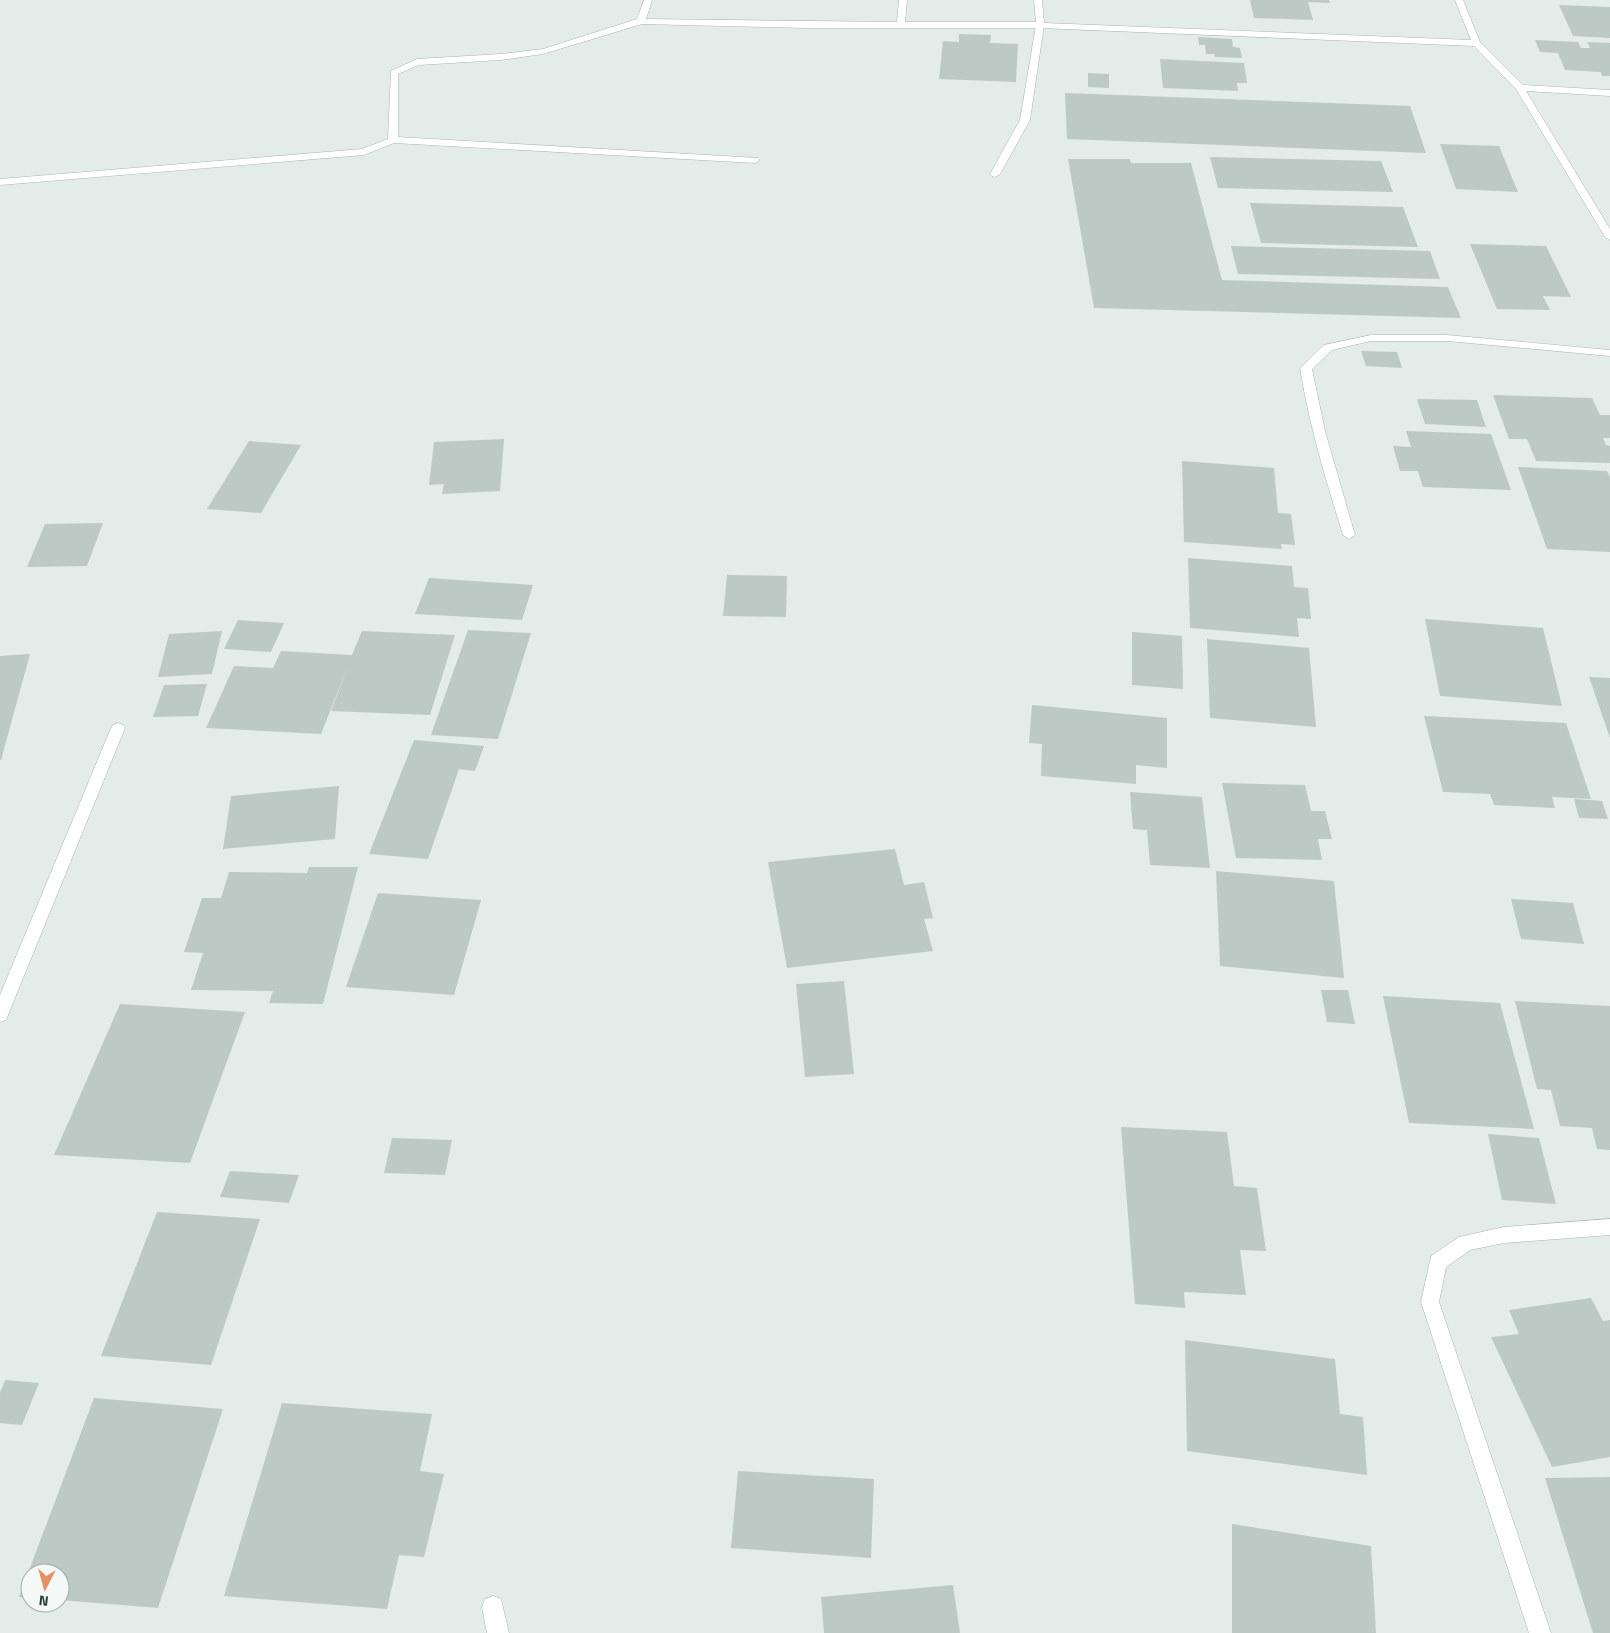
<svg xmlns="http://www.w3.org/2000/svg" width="1610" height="1633" font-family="'Titillium Web',sans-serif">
<rect width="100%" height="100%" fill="#e4ece9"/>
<!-- building -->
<g fill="#bcc9c5">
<polygon points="1250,0 1329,0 1330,3 1308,2 1313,20 1254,18"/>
<polygon points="1559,5 1610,7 1610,38 1573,36"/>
<polygon points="959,34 991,35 990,43 1018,44 1016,82 939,79 943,41 959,42"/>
<polygon points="1198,37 1232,39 1233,47 1240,48 1242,58 1215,57 1214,54 1206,54 1205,45 1199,45"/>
<polygon points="1535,40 1578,42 1581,48 1590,48 1587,42 1610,43 1610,76 1602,76 1601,72 1565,70 1558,53 1540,52"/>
<polygon points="1160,59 1244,63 1247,83 1237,83 1238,91 1163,88"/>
<polygon points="1088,73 1109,74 1109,88 1088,87"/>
<polygon points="1065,93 1410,106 1426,153 1067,139"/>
<polygon points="1440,144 1499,146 1518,192 1456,189"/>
<polygon points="1210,157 1381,161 1393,192 1218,188"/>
<polygon points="1068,159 1130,159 1131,163 1191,163 1222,280 1448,287 1461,318 1094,308"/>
<polygon points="1250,203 1403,207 1418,247 1261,243"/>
<polygon points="1470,244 1546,246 1571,297 1543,296 1550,310 1497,309"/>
<polygon points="1231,246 1430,251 1440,279 1238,274"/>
<polygon points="1361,351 1397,352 1402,368 1366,366"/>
<polygon points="1493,395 1592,398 1600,415 1610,415 1610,438 1603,438 1606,445 1610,446 1610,463 1536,461 1527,439 1509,439"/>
<polygon points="1417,399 1477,400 1486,427 1425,424"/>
<polygon points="1406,431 1491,434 1511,490 1423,487 1418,471 1400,471 1393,446 1411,447"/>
<polygon points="504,439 500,491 442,494 444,484 429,485 434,442"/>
<polygon points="249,441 301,445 261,513 207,509"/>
<polygon points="1182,461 1274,468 1278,513 1291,514 1295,545 1281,544 1282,549 1184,542"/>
<polygon points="1518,467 1607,471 1610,477 1610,552 1547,549"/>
<polygon points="103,523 87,566 27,567 45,524"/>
<polygon points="1188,558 1292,566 1294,587 1308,588 1311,619 1297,618 1299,637 1190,628"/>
<polygon points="727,575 787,576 786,617 723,616"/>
<polygon points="429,578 533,585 522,620 415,614"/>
<polygon points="1425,619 1543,628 1562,706 1440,696"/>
<polygon points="238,620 284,623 271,652 224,649"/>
<polygon points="468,630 531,633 498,739 431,735"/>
<polygon points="222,631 212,674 158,677 169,634"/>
<polygon points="362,631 455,635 430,715 331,711 348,666 321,734 206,728 234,666 273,668 281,651 352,655"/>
<polygon points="1132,632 1182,636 1183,689 1132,685"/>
<polygon points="1207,639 1309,648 1316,727 1210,718"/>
<polygon points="30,654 1,760 0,760 0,656"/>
<polygon points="1589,677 1610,678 1610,738"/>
<polygon points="207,684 198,716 153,717 164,685"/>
<polygon points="1032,705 1167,718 1167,768 1136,765 1136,784 1041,776 1042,744 1029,743"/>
<polygon points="1424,716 1566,723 1591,799 1552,797 1555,808 1494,805 1490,794 1443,792"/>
<polygon points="414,740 484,746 475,771 459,769 428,859 369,854"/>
<polygon points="1222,783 1305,785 1311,811 1325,811 1332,839 1318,839 1322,860 1236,858"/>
<polygon points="339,786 335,839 223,849 231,796"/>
<polygon points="1130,792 1202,797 1210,868 1150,865 1147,830 1133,829"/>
<polygon points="1574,799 1602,801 1608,819 1579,818"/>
<polygon points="895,849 904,885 924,882 933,918 924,919 933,951 787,968 768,862"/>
<polygon points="309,867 358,867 323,1004 269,1003 273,991 191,990 203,953 184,952 202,898 221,898 229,872 307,873"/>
<polygon points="1216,871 1334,881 1344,978 1220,966"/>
<polygon points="378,893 481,900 454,995 346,987"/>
<polygon points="1511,899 1573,903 1584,944 1521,939"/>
<polygon points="844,981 854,1074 805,1077 796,984"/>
<polygon points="1321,990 1348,990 1355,1024 1327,1022"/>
<polygon points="1383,996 1500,1003 1534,1129 1409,1123"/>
<polygon points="1515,1001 1610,1006 1610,1150 1597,1149 1592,1128 1560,1126 1551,1090 1537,1089"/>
<polygon points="120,1004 245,1012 190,1163 54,1155"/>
<polygon points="1121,1127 1227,1132 1234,1186 1257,1188 1266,1251 1240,1250 1246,1295 1184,1292 1185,1308 1135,1304"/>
<polygon points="1488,1134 1539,1138 1556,1204 1502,1200"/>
<polygon points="392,1138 452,1140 445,1175 384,1173"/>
<polygon points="230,1171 299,1175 289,1203 220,1197"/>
<polygon points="157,1212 260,1219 211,1365 101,1356"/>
<polygon points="1591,1298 1603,1321 1610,1320 1610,1457 1552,1467 1491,1337 1519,1334 1509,1310"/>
<polygon points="1185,1340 1335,1359 1340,1414 1363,1417 1367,1475 1187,1451"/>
<polygon points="5,1380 39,1383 22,1425 0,1423 0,1393"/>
<polygon points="94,1398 223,1409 158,1608 60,1600 60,1573 30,1573 30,1598 19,1597"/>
<polygon points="282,1403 432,1414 420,1471 444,1474 424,1557 399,1555 387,1609 224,1596"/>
<polygon points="738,1471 874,1479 871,1558 731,1548"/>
<polygon points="1610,1477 1610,1633 1593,1633 1545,1478"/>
<polygon points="1232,1524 1371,1546 1376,1633 1232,1633"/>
<polygon points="953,1585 960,1633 824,1633 821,1597"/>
</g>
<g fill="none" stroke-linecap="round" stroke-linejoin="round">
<!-- service casing -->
<g stroke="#a7b4b0" stroke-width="1">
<polygon id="service" points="1040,22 1044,25 1030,120 1000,174 995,177 992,176 990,174 1020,120 1036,25"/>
</g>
<!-- minor casing -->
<g stroke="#a7b4b0" stroke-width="1">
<g id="minor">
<polygon points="644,0 652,0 646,19 897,22 899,0 907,0 905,22 1036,22 1034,0 1042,0 1044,23 1471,40 1455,0 1463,0 1480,42 1523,85 1610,90 1610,96 1526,91 1610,229 1610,240 1605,237 1516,89 1474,46 1040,28 807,28 642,24 543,54 501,60 419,65 398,74 398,137 758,158 760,160 755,163 394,143 364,155 0,185 0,179 362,149 388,139 391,71 417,59 501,54 543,49 637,19"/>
<path d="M1371 335H1447L1610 350V356L1447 341H1371L1332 350 1312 369 1325 431 1355 535 1349 539 1343 535C1326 480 1309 425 1300 368L1324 345Z"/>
<polygon points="118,723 123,725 125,728 8,1015 6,1020 0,1022 0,995 111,728 113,725"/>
<polygon points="1610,1219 1610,1235 1504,1243 1470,1250 1446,1267 1439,1302 1551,1633 1529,1633 1421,1302 1431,1256 1459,1237 1504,1227"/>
<polygon points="493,1596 501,1599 509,1633 487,1633 482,1607 485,1599"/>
</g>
</g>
<!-- service -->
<use href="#service" fill="#fff" fill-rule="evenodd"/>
<!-- minor -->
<use href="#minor" fill="#fff" fill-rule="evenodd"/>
</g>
<!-- north arrow -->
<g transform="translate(45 1588) rotate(186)"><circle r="24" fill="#f4f9f7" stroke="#a1adaa"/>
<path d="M0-4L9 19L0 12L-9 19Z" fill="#e59168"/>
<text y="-8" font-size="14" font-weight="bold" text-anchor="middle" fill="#253c37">N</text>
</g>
</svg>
